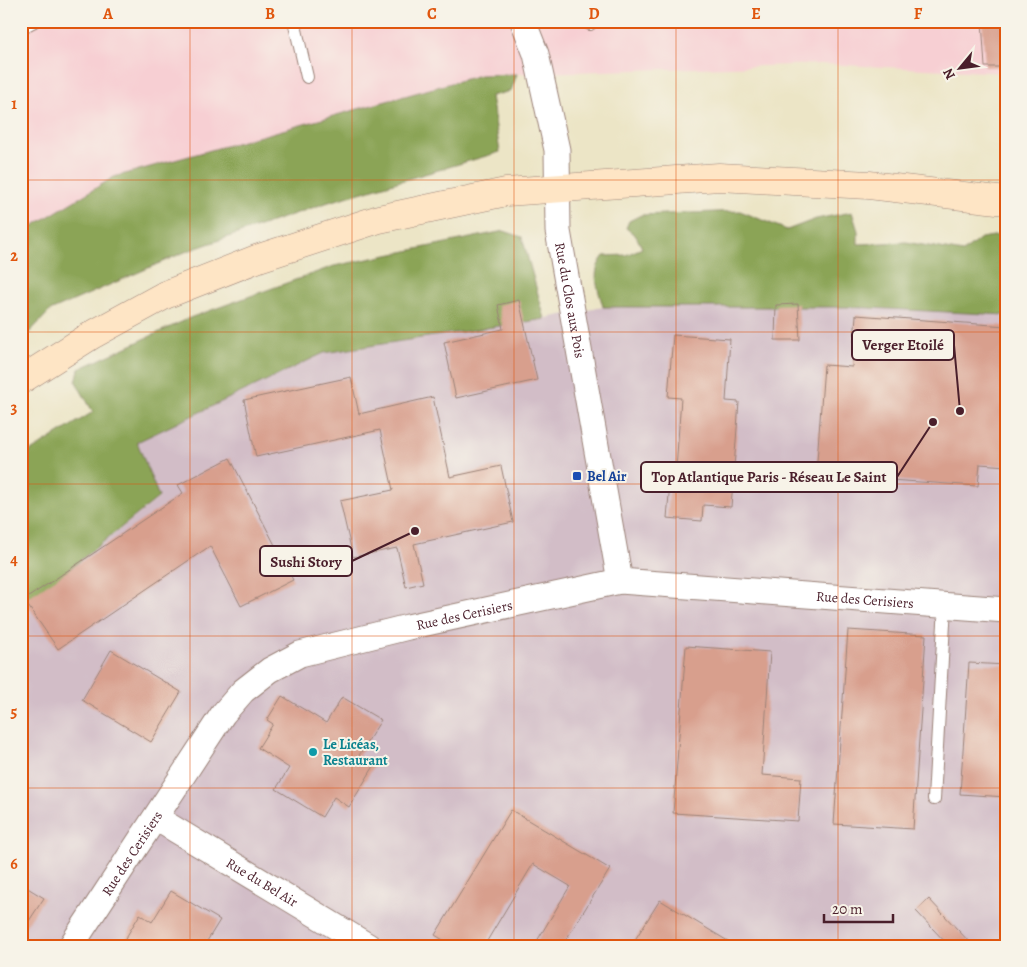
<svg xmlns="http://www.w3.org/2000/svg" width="1027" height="967" font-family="Alegreya,serif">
<rect width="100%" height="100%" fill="#f7f3e8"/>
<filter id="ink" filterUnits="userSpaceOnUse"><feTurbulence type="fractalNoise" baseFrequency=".02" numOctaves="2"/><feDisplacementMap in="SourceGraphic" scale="10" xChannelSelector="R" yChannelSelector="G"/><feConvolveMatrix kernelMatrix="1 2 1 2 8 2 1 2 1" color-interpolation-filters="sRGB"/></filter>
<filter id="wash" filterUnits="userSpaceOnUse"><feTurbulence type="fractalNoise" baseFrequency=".0096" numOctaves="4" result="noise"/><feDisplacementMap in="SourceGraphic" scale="20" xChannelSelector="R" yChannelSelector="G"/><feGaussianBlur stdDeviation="1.12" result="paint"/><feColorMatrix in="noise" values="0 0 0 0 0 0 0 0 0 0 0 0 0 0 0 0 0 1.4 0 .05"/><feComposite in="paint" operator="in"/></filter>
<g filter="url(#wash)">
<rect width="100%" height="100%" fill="#ece5c6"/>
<!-- built -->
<polygon fill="#f7cfd3" points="21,21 1006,21 1006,73 822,64 480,75 114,177 21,233"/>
<!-- industrial -->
<polygon fill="#d2bdc7" points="603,307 850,307 1006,315 1006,946 21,946 21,608 159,498 137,442 324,353 526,322"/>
<!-- forest -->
<g fill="#8ba456" stroke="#6a6240">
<polygon points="517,74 511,91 491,96 500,152 329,202 185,252 50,311 21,341 21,233 114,177 480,75"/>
<path d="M740 211 787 230 816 219 852 212 858 231V244L906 242 963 252 981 238 1006 234V315L850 307H603C598 287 590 273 604 256L626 255 642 248 636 236 626 228 629 221 641 215Z"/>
<polygon points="504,231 522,237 545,319 324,353 137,442 159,497 21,608 21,457 93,412 76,382 79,369 192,317 334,266"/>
</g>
<g id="blocks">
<!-- building -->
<g fill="#d89f8d">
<polygon points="982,21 1006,21 1006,67 985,67"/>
<polygon points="519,300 537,380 456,398 444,342 503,329 498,305"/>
<polygon points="798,304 800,340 775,340 776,305"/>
<polygon points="856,315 1006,326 1006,466 980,464 978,486 816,475 824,365 852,367"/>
<polygon points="673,335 730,339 726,401 739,402 731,507 703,505 702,521 667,518 670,483 675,483 681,398 668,397"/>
<polygon points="351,377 359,414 433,397 450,477 501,466 513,522 414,544 423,583 406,587 397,548 353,557 340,501 393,490 380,430 256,457 244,400"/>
<polygon points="230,458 293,580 241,606 210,546 58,649 24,600 183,493 178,485"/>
<polygon points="848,630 926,635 913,829 834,824"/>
<polygon points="686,646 770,652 762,775 801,778 798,821 673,813"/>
<polygon points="111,650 181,692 151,742 82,700"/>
<polygon points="969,663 1006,665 1006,797 960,794"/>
<polygon points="282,696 326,723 342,697 381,720 358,757 374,766 349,807 334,797 322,817 276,789 289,768 258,748 273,724 267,720"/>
<polygon points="511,810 610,869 562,946 534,946 570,886 533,864 484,946 453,946 435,935"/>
<polygon points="21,884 44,898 21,933"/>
<polygon points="171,891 220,920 204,946 121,946 140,914 152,922"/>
<polygon points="929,899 973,946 949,946 916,911"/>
<polygon points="660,900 736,946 631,946"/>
</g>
</g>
</g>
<g filter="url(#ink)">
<use href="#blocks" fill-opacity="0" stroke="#9b8278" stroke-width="1"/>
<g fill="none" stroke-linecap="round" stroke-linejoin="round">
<!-- lane casing -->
<g stroke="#9b8278" stroke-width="14">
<g id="lane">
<polyline points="294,21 307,77"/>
<polyline points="589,21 590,24"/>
<polyline points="21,28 34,21"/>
<polyline points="934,799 945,606"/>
</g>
</g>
<!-- street casing -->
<g stroke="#9b8278" stroke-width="27">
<g id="street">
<path id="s1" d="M523 21 536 54 557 150 558 231 620 581"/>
<path id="s2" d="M156 818 368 946"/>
<path id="s3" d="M71 946 223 714 243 691 270 670 300 654 408 627 620 581 1006 610"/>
</g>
</g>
<!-- secondary casing -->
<g stroke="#9b8278" stroke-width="29">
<polyline id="secondary" points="21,380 92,335 165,295 259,258 379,219 506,192 719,177 869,185 1006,201"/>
</g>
<!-- lane -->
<use href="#lane" stroke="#fff" stroke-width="12"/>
<!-- street -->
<use href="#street" stroke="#fff" stroke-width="25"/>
<!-- secondary -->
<use href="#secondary" stroke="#fee5c5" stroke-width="28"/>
</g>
</g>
<!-- grid -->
<path fill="none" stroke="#e0560e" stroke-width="1" stroke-opacity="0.55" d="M190 21V946M352 21V946M514 21V946M676 21V946M838 21V946M21 180H1006M21 332H1006M21 484H1006M21 636H1006M21 788H1006"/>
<!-- markers -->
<rect fill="#1a4fb4" stroke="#f7f3e8" stroke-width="2" x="572" y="471" width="10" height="10" rx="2.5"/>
<circle fill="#0f9aa8" stroke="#f7f3e8" stroke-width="2" cx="313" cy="752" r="5"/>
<g text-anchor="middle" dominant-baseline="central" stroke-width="4" stroke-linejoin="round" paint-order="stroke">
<!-- street labels -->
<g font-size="14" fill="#4a1f2b" stroke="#f7f3e8">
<text stroke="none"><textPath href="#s1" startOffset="285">Rue du Clos aux Pois</textPath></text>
<text stroke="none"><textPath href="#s3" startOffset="950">Rue des Cerisiers</textPath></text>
<text stroke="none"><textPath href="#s3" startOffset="545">Rue des Cerisiers</textPath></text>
<text stroke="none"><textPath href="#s3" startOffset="111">Rue des Cerisiers</textPath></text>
<text stroke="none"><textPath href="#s2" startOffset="124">Rue du Bel Air</textPath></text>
</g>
<!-- transit labels -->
<g font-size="14" font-weight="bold" fill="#164399" stroke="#f7f3e8" text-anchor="start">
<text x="587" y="476">Bel Air</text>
</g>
<!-- culture labels -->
<g font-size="14" font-weight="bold" fill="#0d838f" stroke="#f7f3e8" text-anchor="start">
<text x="323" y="744">Le Licéas,<tspan x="323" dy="16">Restaurant</tspan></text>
</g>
</g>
<!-- callouts -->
<path fill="none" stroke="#4a1f2b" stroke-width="2" d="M960 411L954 345M933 422L897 477M415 531L352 561"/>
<g fill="#4a1f2b" stroke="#f7f3e8" stroke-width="2">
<circle cx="960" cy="411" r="5"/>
<circle cx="933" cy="422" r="5"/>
<circle cx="415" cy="531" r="5"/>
</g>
<g fill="#f7f3e8" stroke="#4a1f2b" stroke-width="2">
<rect x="852" y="330" width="102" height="30" rx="5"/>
<rect x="641" y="462" width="256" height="30" rx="5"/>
<rect x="260" y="546" width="92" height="30" rx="5"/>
</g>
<g font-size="15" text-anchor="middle" font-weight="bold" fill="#4a1f2b">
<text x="903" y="350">Verger Etoilé</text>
<text x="769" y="482">Top Atlantique Paris - Réseau Le Saint</text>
<text x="306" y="567">Sushi Story</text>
</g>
<!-- margin -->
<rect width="1027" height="967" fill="none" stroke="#f7f3e8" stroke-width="55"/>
<!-- north arrow -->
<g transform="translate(960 68) rotate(241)" stroke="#f7f3e8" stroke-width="4" paint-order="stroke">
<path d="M0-4L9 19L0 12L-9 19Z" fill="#4a1f2b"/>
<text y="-8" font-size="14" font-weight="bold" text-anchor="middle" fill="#4a1f2b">N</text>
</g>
<!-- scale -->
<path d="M824 914v8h69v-8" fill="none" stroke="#4a1f2b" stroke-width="2.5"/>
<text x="832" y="914" font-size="15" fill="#4a1f2b" stroke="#f7f3e8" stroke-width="4" paint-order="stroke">20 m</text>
<rect x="28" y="28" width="972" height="912" fill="none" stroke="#e0560e" stroke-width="2"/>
<g font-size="16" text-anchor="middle" font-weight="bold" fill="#e0560e">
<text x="108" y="19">A</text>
<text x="270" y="19">B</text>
<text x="432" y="19">C</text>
<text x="594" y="19">D</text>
<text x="756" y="19">E</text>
<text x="918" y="19">F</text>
<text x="14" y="109">1</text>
<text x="14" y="261">2</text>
<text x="14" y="413">3</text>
<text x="14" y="565">4</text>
<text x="14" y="717">5</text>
<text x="14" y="869">6</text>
</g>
</svg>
